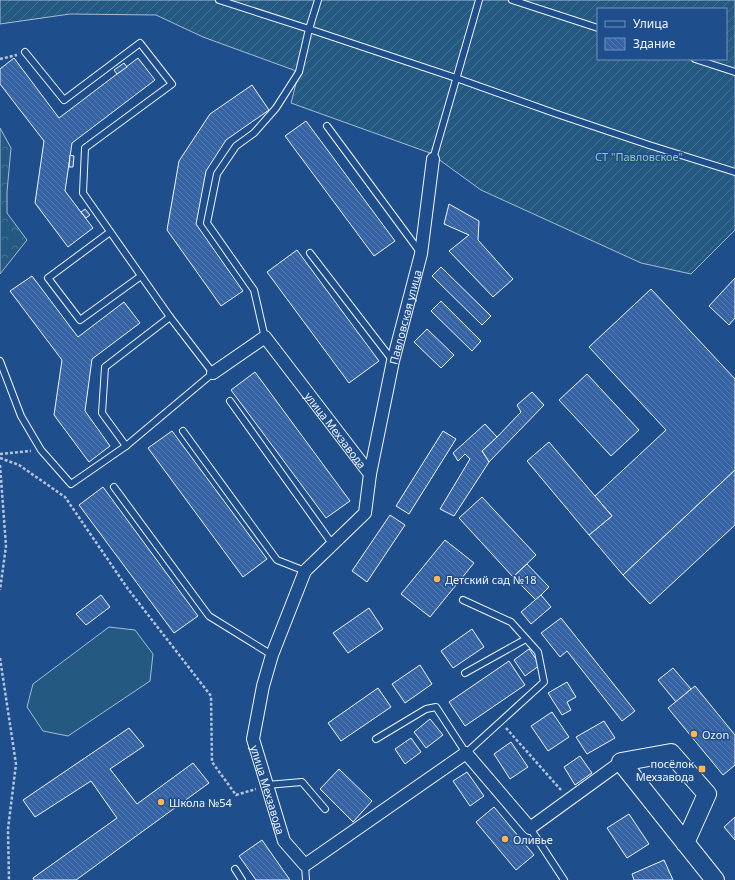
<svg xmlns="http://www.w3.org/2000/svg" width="735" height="880" font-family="'Noto Sans',sans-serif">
<defs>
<pattern id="forest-crowns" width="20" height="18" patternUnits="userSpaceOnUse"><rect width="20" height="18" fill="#245a82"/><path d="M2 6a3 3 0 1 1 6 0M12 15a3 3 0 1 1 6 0" fill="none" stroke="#447295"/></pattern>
<pattern id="garden-furrows" width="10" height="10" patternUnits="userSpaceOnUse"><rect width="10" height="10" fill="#245a82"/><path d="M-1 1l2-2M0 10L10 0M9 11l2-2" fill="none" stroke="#447295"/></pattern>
<pattern id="building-back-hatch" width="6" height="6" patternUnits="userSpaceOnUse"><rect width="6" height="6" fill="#3563a3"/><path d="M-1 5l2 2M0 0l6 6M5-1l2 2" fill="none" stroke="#537ab1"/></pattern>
</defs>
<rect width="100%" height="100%" fill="#1f4e8c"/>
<!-- grass -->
<polygon fill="#245a82" stroke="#a8bbd7" points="109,627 135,630 153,654 150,681 68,736 43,731 27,707 33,684"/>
<!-- forest -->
<polygon fill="url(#forest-crowns)" stroke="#a8bbd7" points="0,128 11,148 7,192 7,213 27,240 0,274"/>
<!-- garden -->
<path fill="url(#garden-furrows)" stroke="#a8bbd7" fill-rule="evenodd" d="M0 0H735V230L691 274 641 263 481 190 430 153 291 103 299 72 203 37 156 15 70 14 0 24ZM598 9H726V59H598Z"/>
<!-- building -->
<g fill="url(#building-back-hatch)" stroke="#f2f6ff">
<polygon points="14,58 59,118 138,58 155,80 72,143 65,191 93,228 68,247 35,203 44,141 0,84 0,69"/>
<polygon points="124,63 127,67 117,74 114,70"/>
<polygon points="252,85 269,110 226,140 206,171 196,224 243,291 221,306 167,230 179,161 210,114"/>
<polygon points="306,121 395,241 374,256 285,136"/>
<polygon points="70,155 74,156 73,167 69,167"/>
<polygon points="449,204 479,221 478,240 513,279 493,297 449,251 469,235 444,224"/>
<polygon points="85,209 90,215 86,218 81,212"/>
<polygon points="297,250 379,361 349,383 267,272"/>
<polygon points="441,267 491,316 482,325 432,276"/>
<polygon points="32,276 78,337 124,302 140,323 92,359 85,411 110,446 89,462 54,415 62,360 10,291"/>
<polygon points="735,278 735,318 729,325 709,306"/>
<polygon points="651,289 735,379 735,470 623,575 589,535 612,516 595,496 666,430 589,347"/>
<polygon points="441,301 481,341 472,351 431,311"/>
<polygon points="427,329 454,355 441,368 414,342"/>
<polygon points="255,372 350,501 326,518 231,390"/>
<polygon points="587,374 639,430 611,456 559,400"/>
<polygon points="532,392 544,405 489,462 482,451 497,437 521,412 517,405"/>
<polygon points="485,424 497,437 482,451 489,462 454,516 440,509 470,459 465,454 458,461 453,453"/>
<polygon points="172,431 267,559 243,577 148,448"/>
<polygon points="443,431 456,439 409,514 396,506"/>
<polygon points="549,442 612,516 589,535 527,461"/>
<polygon points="735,470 735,525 650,604 623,575"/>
<polygon points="103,487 198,616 174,633 79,505"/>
<polygon points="482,497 536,555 513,577 459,518"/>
<polygon points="390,515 405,525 367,582 352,571"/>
<polygon points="445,540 474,563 430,617 401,594"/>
<polygon points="527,564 549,587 536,600 513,577"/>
<polygon points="101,595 110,607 86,625 76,614"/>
<polygon points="541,595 551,607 531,624 521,612"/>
<polygon points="369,608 383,629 348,653 333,633"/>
<polygon points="561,618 635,711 622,721 567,651 560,657 541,633"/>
<polygon points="472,629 484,647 453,668 441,651"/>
<polygon points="529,649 540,665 525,676 514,660"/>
<polygon points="509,661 525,685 465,726 449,702"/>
<polygon points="420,665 432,684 405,703 392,684"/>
<polygon points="673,668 691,689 676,702 658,680"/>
<polygon points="567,682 576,697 567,702 571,710 562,715 548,693"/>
<polygon points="695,686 735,735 735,765 723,775 668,708"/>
<polygon points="378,688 391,707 341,741 328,723"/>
<polygon points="552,712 569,737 548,751 531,726"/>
<polygon points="430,719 443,735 426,748 414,732"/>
<polygon points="604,721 615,738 587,754 576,737"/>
<polygon points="129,728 144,746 110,769 137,804 193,763 209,783 76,880 34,880 33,878 117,818 91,781 35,817 23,800"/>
<polygon points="411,738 421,752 405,764 395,749"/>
<polygon points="511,742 528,767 510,779 494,754"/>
<polygon points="580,756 592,773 575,785 564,767"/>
<polygon points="339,769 372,801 353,822 320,789"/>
<polygon points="467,772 484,796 470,806 453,781"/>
<polygon points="494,807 534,855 516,870 476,822"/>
<polygon points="629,814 649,844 627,858 607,828"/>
<polygon points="735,817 735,840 724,827"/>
<polygon points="262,840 290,880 256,880 239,856"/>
<polygon points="664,860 673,880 634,880 632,874"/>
</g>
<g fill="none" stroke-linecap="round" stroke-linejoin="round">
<!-- lane casing -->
<g stroke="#f2f6ff" stroke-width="8">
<g id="lane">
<polyline points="219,0 309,29 456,78 557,114 649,145 735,172"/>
<polyline points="512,0 598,28"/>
<polyline points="695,59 735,72"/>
<polyline points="327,126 420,252"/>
<polyline points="433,159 479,0"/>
<polyline points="110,232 48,278 80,320 141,276"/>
<polyline points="310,253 393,361"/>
<polyline points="265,338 254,290 207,223 217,174 236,146 254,133 276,108 299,72 309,29 318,0"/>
<polyline points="0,361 21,416 41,450 71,484 126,446 213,373 170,317 83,193 85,148 172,84 140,43 64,100 25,52"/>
<polyline points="230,401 333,545"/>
<polyline points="183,431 277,560 305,571"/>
<polyline points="126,446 102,413 105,367 170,317"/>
<polyline points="114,487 209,616 272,655"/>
<polyline points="465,673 526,639"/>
<polyline points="376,739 426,709 436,707 466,753 544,682 538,652 511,622 463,600"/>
<polyline points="267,785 302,782 325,809"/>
<polyline points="530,828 564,880"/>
<polyline points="305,865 306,880"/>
<polyline points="235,869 242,880"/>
</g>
</g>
<!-- street casing -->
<g stroke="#f2f6ff" stroke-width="14">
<g id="street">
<path id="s1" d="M213 373 265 337 370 474 365 513 305 571 272 655 263 686 253 739 284 841 305 865 466 753 530 828 621 762"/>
<path id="s2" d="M370 474 393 361 421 254 433 159"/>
</g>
</g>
<!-- secondary casing -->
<g stroke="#f2f6ff" stroke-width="20">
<polyline id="secondary" points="685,843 707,794 671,753 621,762 715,880"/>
</g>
<!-- path -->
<g stroke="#b3c4dc" stroke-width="2.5" stroke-dasharray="3 2" stroke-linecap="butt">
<polyline points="0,59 17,55"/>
<polyline points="0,454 31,451"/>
<polyline points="0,458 19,465 65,497 128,589 211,696 212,762 236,795 256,789"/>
<polyline points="0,465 6,546 0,590"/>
<polyline points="0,658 16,764 8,829 9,880"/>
<polyline points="506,728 561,790"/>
</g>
<!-- lane -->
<use href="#lane" stroke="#1f4e8c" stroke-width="6"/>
<!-- street -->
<use href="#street" stroke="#1f4e8c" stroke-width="12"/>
<!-- secondary -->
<use href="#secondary" stroke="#1f4e8c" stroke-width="18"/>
</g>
<!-- markers -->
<g fill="#ffb74d" stroke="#1f4e8c" stroke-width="1.5">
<circle cx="437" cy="579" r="4"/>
<circle cx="694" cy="734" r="4"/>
<rect x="698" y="765" width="8" height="8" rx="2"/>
<circle cx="161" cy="802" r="4"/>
<circle cx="505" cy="839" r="4"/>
</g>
<g text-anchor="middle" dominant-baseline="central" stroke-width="3" stroke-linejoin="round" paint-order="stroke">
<!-- park labels -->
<g font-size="11" fill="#97c8a6" stroke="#1f4e8c">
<text x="639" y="156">СТ "Павловское"</text>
</g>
<!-- street labels -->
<g font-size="11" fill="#f2f6ff" stroke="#1f4e8c">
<text stroke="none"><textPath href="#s2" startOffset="161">Павловская улица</textPath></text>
<text stroke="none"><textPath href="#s1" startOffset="180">улица Мехзавода</textPath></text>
<text stroke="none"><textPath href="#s1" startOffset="588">улица Мехзавода</textPath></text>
</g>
<!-- poi labels -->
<g font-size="11" fill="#f2f6ff" stroke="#1f4e8c" text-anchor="start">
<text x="445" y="579">Детский сад №18</text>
<text x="702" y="734">Ozon</text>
<text x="694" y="763" text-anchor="end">посёлок<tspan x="694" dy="13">Мехзавода</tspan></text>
<text x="169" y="802">Школа №54</text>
<text x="513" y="839">Оливье</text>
</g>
</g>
<!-- legend -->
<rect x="597" y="8" width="130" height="52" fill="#1f4e8c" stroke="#7391ba"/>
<rect x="605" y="21" width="20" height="6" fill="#1f4e8c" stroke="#7391ba"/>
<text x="633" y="28" font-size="12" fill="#f2f6ff">Улица</text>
<rect x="605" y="38" width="20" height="12" fill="url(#building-back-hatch)" stroke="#7391ba"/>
<text x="633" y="48" font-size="12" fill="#f2f6ff">Здание</text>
</svg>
